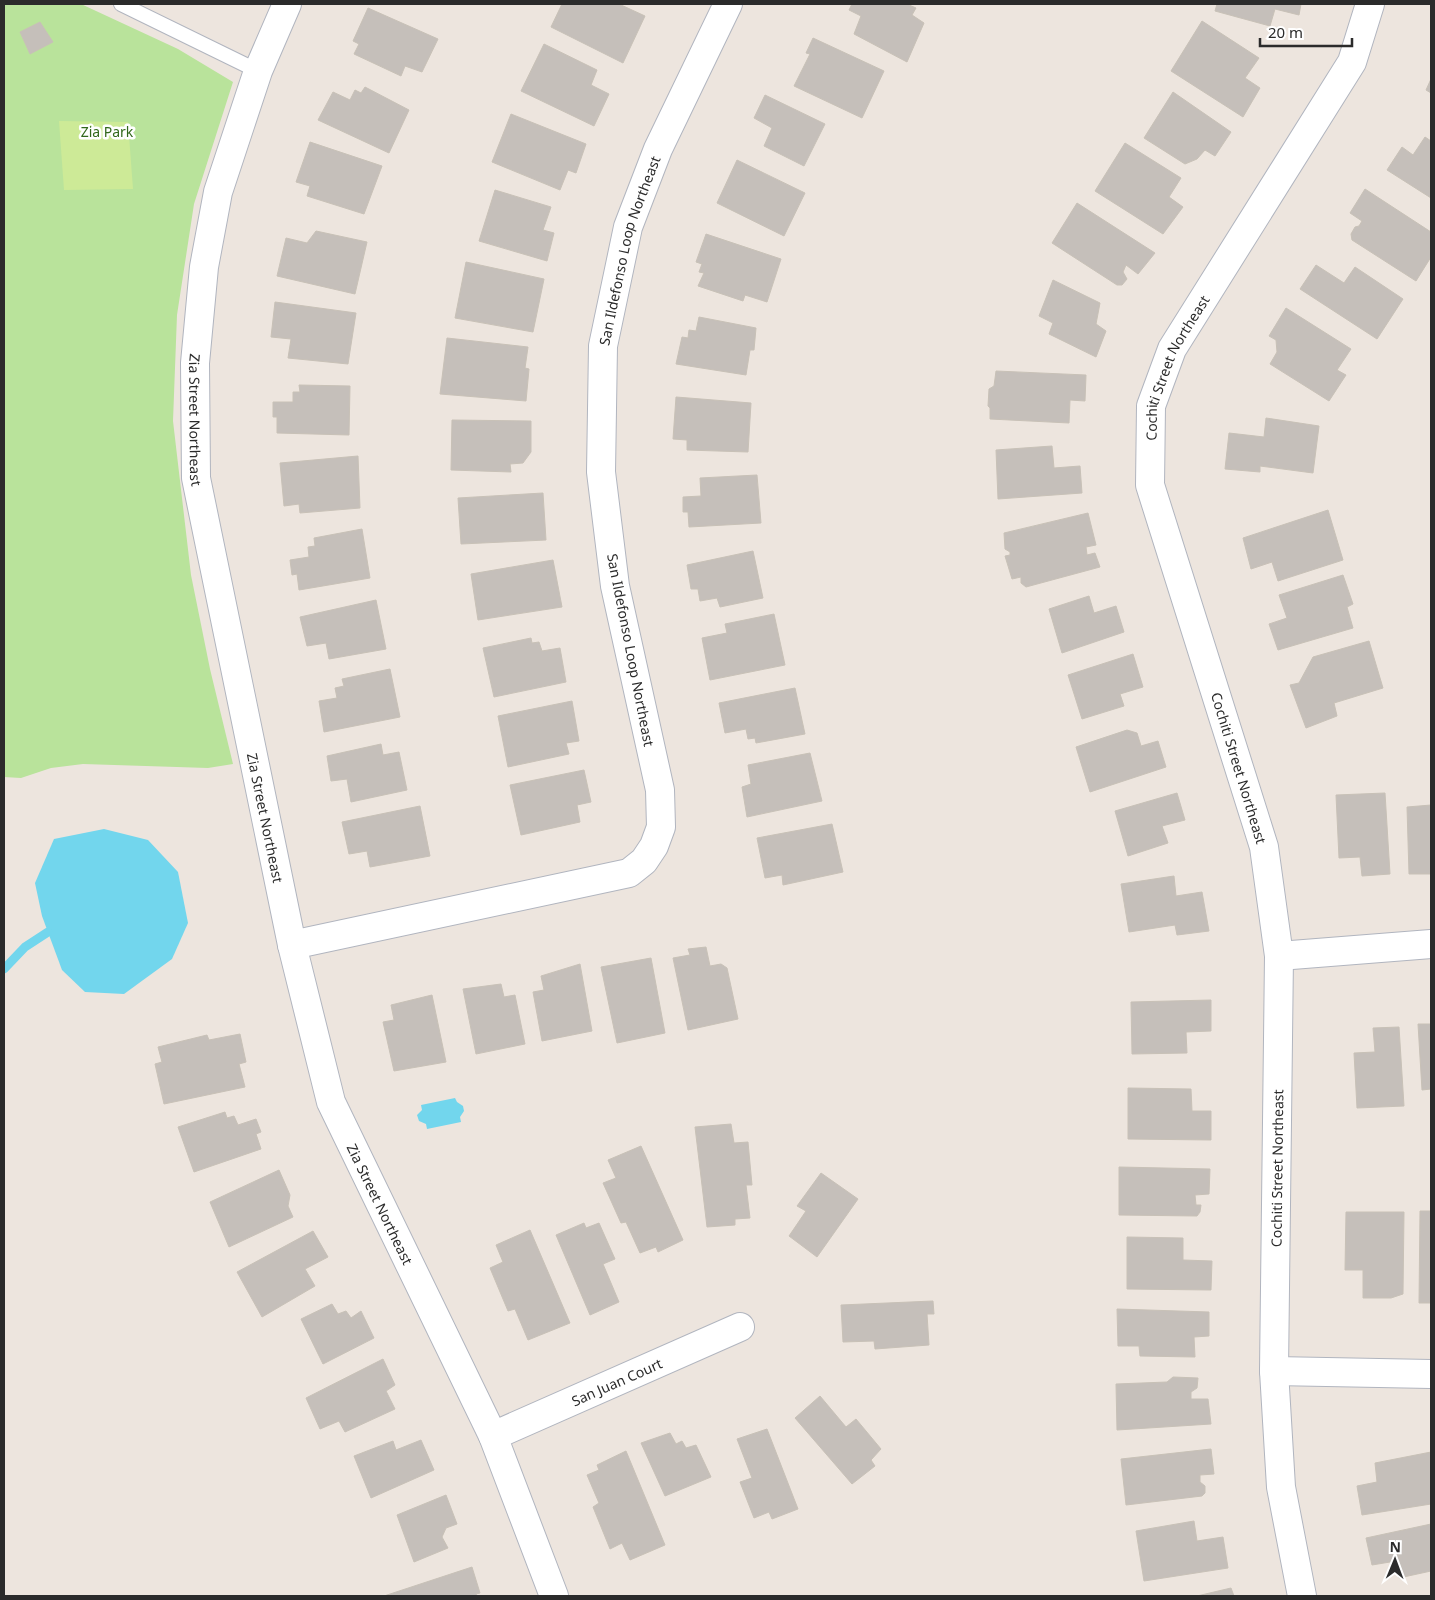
<svg xmlns="http://www.w3.org/2000/svg" width="1435" height="1600" font-family="'Noto Sans',sans-serif">
<rect width="100%" height="100%" fill="#ede5de"/>
<!-- green -->
<polygon fill="#b9e39b" points="4,4 81,4 178,49 233,82 194,204 177,315 173,421 191,575 210,669 233,764 208,768 83,764 51,768 21,778 4,777"/>
<!-- pitch -->
<polygon fill="#cdea97" points="59,121 128,122 133,189 64,190"/>
<!-- water -->
<g fill="#72d6ed">
<polygon points="104,829 148,840 178,872 188,923 172,959 124,994 85,992 62,970 42,916 35,883 54,839"/>
<polygon points="455,1098 457,1102 463,1106 464,1111 460,1117 461,1122 427,1129 426,1124 419,1121 417,1115 422,1110 421,1105"/>
</g>
<g fill="none" stroke-linecap="round" stroke-linejoin="round">
<!-- stream -->
<polyline stroke="#72d6ed" stroke-width="9" points="4,969 25,947 48,932"/>
</g>
<!-- building -->
<g fill="#c5bfba" stroke="#c8c1b7">
<polygon points="562,4 619,4 645,16 623,63 551,27"/>
<polygon points="852,4 907,4 916,8 912,15 924,23 907,62 854,34 861,16 849,10"/>
<polygon points="1217,4 1301,4 1299,15 1275,9 1270,26 1215,11"/>
<polygon points="368,8 438,39 422,72 405,66 401,76 354,54 359,44 353,41"/>
<polygon points="1202,21 1259,58 1245,78 1260,88 1243,117 1171,71"/>
<polygon points="40,22 53,42 30,54 20,32"/>
<polygon points="813,38 884,71 862,118 794,86 810,54 806,53"/>
<polygon points="544,44 597,70 591,85 609,94 594,126 521,91"/>
<polygon points="1431,79 1431,93 1426,90"/>
<polygon points="365,87 409,110 389,153 318,120 333,92 350,100 355,90 361,93"/>
<polygon points="1173,92 1231,132 1215,156 1205,150 1197,159 1185,164 1144,138"/>
<polygon points="765,95 825,124 804,166 764,146 772,128 754,118"/>
<polygon points="511,114 586,144 576,173 568,170 560,190 492,162"/>
<polygon points="1425,137 1431,141 1431,198 1387,170 1402,147 1413,155"/>
<polygon points="310,142 382,166 364,214 307,196 310,186 296,182"/>
<polygon points="1125,143 1181,178 1169,197 1183,207 1163,234 1095,191"/>
<polygon points="737,160 805,193 784,236 717,203"/>
<polygon points="1365,189 1431,232 1431,257 1416,281 1352,240 1351,234 1355,227 1359,226 1362,221 1350,213"/>
<polygon points="495,190 551,207 543,230 554,233 547,261 479,241"/>
<polygon points="1077,203 1155,253 1138,274 1126,265 1123,272 1127,279 1122,285 1117,285 1052,243"/>
<polygon points="316,231 367,242 355,294 277,276 286,238 307,243"/>
<polygon points="706,234 781,259 767,302 745,295 743,301 698,286 704,273 699,272 702,264 696,262"/>
<polygon points="466,262 544,279 533,332 455,318"/>
<polygon points="1316,265 1344,283 1355,267 1403,299 1377,339 1300,289"/>
<polygon points="1053,280 1100,303 1096,324 1106,331 1096,357 1049,334 1053,323 1039,316"/>
<polygon points="275,302 356,313 348,364 288,358 291,339 271,337"/>
<polygon points="1286,308 1351,349 1337,370 1346,375 1329,401 1270,364 1277,352 1276,340 1269,336"/>
<polygon points="699,317 756,328 754,350 750,350 746,375 676,364 682,337 688,338 689,330 696,331"/>
<polygon points="447,338 528,347 525,368 529,369 526,401 440,394"/>
<polygon points="996,371 1086,375 1085,401 1070,400 1069,423 990,419 990,408 988,406 989,389 994,386"/>
<polygon points="299,385 350,386 349,435 277,433 277,417 273,417 273,402 293,402 293,392 300,392"/>
<polygon points="676,397 751,403 748,452 687,450 687,440 673,439"/>
<polygon points="1266,418 1319,426 1313,473 1260,466 1260,472 1225,469 1229,433 1264,437"/>
<polygon points="452,420 531,421 531,452 523,463 510,464 511,472 451,470"/>
<polygon points="1052,446 1054,468 1080,466 1082,493 998,499 996,450"/>
<polygon points="358,456 360,508 300,513 299,504 284,506 280,463"/>
<polygon points="757,475 761,523 689,527 688,512 683,512 683,497 701,496 700,478"/>
<polygon points="543,493 546,540 461,544 458,498"/>
<polygon points="1328,510 1343,560 1278,581 1272,562 1251,569 1243,538"/>
<polygon points="1088,513 1096,545 1086,547 1087,555 1095,553 1100,567 1026,587 1021,583 1021,577 1012,579 1005,556 1010,555 1010,552 1005,549 1004,533"/>
<polygon points="362,529 370,578 299,590 297,574 292,575 290,560 309,557 308,547 315,546 314,538"/>
<polygon points="753,551 763,598 720,607 717,598 700,601 698,589 691,589 687,565"/>
<polygon points="553,560 562,607 478,620 471,574"/>
<polygon points="1343,575 1353,604 1347,607 1353,628 1278,650 1269,624 1287,618 1279,595"/>
<polygon points="1089,596 1094,613 1116,606 1124,632 1062,653 1049,609"/>
<polygon points="376,600 386,649 329,659 326,643 307,646 300,617"/>
<polygon points="774,614 785,665 710,680 702,638 727,633 725,624"/>
<polygon points="531,638 532,643 539,642 542,651 560,648 566,682 494,697 483,648"/>
<polygon points="1369,641 1383,688 1334,703 1337,716 1306,728 1290,685 1299,683 1313,657"/>
<polygon points="1133,654 1143,687 1120,694 1124,706 1082,719 1068,675"/>
<polygon points="390,669 400,717 324,732 319,701 337,698 335,688 344,686 342,679"/>
<polygon points="795,688 805,734 756,743 755,738 748,739 746,729 725,733 719,703"/>
<polygon points="572,701 579,741 566,743 569,754 508,767 498,716"/>
<polygon points="1127,730 1137,733 1141,746 1158,741 1166,767 1090,792 1076,747"/>
<polygon points="381,744 383,755 399,752 407,790 351,802 347,779 331,781 327,756"/>
<polygon points="810,753 822,801 747,817 742,787 751,784 748,765"/>
<polygon points="584,770 591,802 577,805 580,822 521,835 510,785"/>
<polygon points="1177,793 1185,820 1162,826 1168,843 1128,856 1115,811"/>
<polygon points="1385,793 1390,874 1362,876 1360,857 1339,858 1336,795"/>
<polygon points="1431,805 1431,874 1409,874 1407,807"/>
<polygon points="420,806 430,856 370,867 367,851 349,854 342,822"/>
<polygon points="832,824 843,872 783,885 782,875 765,878 757,838"/>
<polygon points="1174,876 1176,896 1202,892 1209,931 1177,935 1175,925 1129,932 1121,884"/>
<polygon points="706,947 710,966 721,964 727,968 738,1019 688,1030 673,958 690,955 688,949"/>
<polygon points="651,958 665,1033 617,1043 601,967"/>
<polygon points="580,964 592,1031 542,1041 533,992 544,990 541,976"/>
<polygon points="501,984 504,997 515,995 525,1044 476,1054 463,989"/>
<polygon points="432,995 446,1062 394,1071 383,1022 394,1020 391,1005"/>
<polygon points="1211,1000 1211,1031 1186,1032 1187,1053 1132,1054 1131,1002"/>
<polygon points="1418,1024 1431,1024 1431,1089 1422,1090"/>
<polygon points="1399,1027 1404,1106 1357,1108 1354,1053 1375,1052 1373,1028"/>
<polygon points="240,1034 246,1062 239,1064 245,1087 164,1104 155,1064 162,1062 158,1047 207,1035 209,1040"/>
<polygon points="1128,1088 1191,1089 1192,1111 1211,1111 1211,1140 1128,1139"/>
<polygon points="225,1112 227,1118 234,1116 238,1125 256,1119 261,1132 256,1134 261,1149 194,1172 178,1127"/>
<polygon points="731,1124 734,1143 748,1142 752,1185 746,1185 750,1218 735,1219 735,1225 707,1227 695,1127"/>
<polygon points="641,1146 683,1240 658,1252 656,1247 640,1253 626,1222 621,1223 603,1183 616,1178 608,1160"/>
<polygon points="1119,1167 1210,1169 1209,1194 1195,1195 1196,1205 1201,1205 1200,1212 1197,1216 1119,1215"/>
<polygon points="279,1170 290,1195 288,1206 293,1217 229,1247 210,1202"/>
<polygon points="821,1173 858,1199 817,1257 789,1236 806,1211 797,1206"/>
<polygon points="1420,1211 1431,1211 1431,1303 1419,1303"/>
<polygon points="1346,1212 1404,1212 1403,1294 1391,1298 1363,1298 1363,1270 1345,1270"/>
<polygon points="584,1223 586,1228 599,1223 615,1259 603,1264 619,1302 590,1315 556,1235"/>
<polygon points="530,1230 570,1323 528,1340 515,1309 508,1311 490,1268 503,1262 496,1245"/>
<polygon points="313,1231 328,1257 305,1269 315,1286 262,1317 237,1272"/>
<polygon points="1127,1237 1183,1238 1183,1260 1212,1261 1211,1290 1127,1289"/>
<polygon points="933,1301 934,1314 927,1314 929,1345 875,1349 874,1341 843,1342 841,1305"/>
<polygon points="332,1304 338,1314 346,1311 351,1318 361,1311 374,1338 323,1364 301,1319"/>
<polygon points="1117,1309 1209,1312 1209,1336 1194,1337 1195,1357 1140,1356 1139,1346 1118,1346"/>
<polygon points="383,1359 395,1385 386,1391 395,1409 345,1432 339,1421 320,1429 306,1398"/>
<polygon points="1173,1377 1198,1378 1197,1388 1191,1392 1191,1399 1208,1399 1211,1424 1117,1430 1116,1384 1167,1382"/>
<polygon points="820,1396 846,1427 856,1419 881,1449 871,1460 875,1466 852,1484 795,1418"/>
<polygon points="767,1429 798,1509 772,1519 769,1512 754,1518 740,1482 752,1478 737,1439"/>
<polygon points="670,1433 676,1444 682,1441 686,1448 696,1445 711,1477 665,1496 641,1443"/>
<polygon points="421,1440 434,1470 371,1498 354,1456 393,1441 396,1450"/>
<polygon points="1211,1449 1214,1474 1200,1475 1200,1482 1205,1486 1205,1493 1202,1496 1126,1505 1121,1459"/>
<polygon points="626,1451 665,1545 630,1560 622,1543 610,1549 593,1507 599,1503 587,1475 599,1470 597,1465"/>
<polygon points="1431,1452 1431,1504 1362,1515 1357,1486 1377,1482 1375,1463"/>
<polygon points="446,1495 457,1524 446,1528 442,1537 448,1548 414,1562 397,1515"/>
<polygon points="1194,1521 1197,1541 1223,1537 1228,1568 1144,1581 1136,1531"/>
<polygon points="1431,1524 1431,1571 1399,1578 1396,1561 1372,1565 1366,1538"/>
<polygon points="472,1567 480,1593 476,1594 477,1596 384,1596"/>
<polygon points="1231,1588 1234,1596 1197,1596"/>
</g>
<g fill="none" stroke-linecap="round" stroke-linejoin="round">
<!-- lane casing -->
<g stroke="#b1b5bf" stroke-width="16">
<polyline id="lane" points="121,4 258,71"/>
</g>
<!-- street casing -->
<g stroke="#b1b5bf" stroke-width="30">
<g id="street">
<path id="s1" d="M287 4 258 71 218 192 204 267 195 363 196 478 292 945 331 1102 493 1436 554 1596"/>
<path id="s2" d="M292 945 629 873 644 861 654 846 661 827 660 790 615 586 601 472 603 346 628 227 658 149 728 4"/>
<polyline points="1279,956 1431,944"/>
<polyline points="1274,1371 1431,1374"/>
<path id="s3" d="M493 1436 740 1327"/>
<path id="s4" d="M1302 1596 1281 1487 1274 1371 1279 956 1264 847 1150 485 1151 406 1172 349 1352 62 1370 4"/>
</g>
</g>
<!-- lane -->
<use href="#lane" stroke="#fff" stroke-width="14"/>
<!-- street -->
<use href="#street" stroke="#fff" stroke-width="28"/>
</g>
<g text-anchor="middle" dominant-baseline="central" stroke-width="5" stroke-linejoin="round" paint-order="stroke">
<!-- park labels -->
<g font-size="14" fill="#31681b" stroke="#fff">
<text x="107" y="131">Zia Park</text>
</g>
<!-- street labels -->
<g font-size="14" fill="#2b2b2b" stroke="#fff">
<text stroke="none"><textPath href="#s2" startOffset="988">San Ildefonso Loop Northeast</textPath></text>
<text stroke="none"><textPath href="#s4" startOffset="1255">Cochiti Street Northeast</textPath></text>
<text stroke="none"><textPath href="#s1" startOffset="430">Zia Street Northeast</textPath></text>
<text transform="translate(631 650) rotate(79)">San Ildefonso Loop Northeast</text>
<text transform="translate(1239 768) rotate(73)">Cochiti Street Northeast</text>
<text stroke="none"><textPath href="#s1" startOffset="835">Zia Street Northeast</textPath></text>
<text stroke="none"><textPath href="#s4" startOffset="430">Cochiti Street Northeast</textPath></text>
<text stroke="none"><textPath href="#s1" startOffset="1240">Zia Street Northeast</textPath></text>
<text stroke="none"><textPath href="#s3" startOffset="135">San Juan Court</textPath></text>
</g>
</g>
<!-- border -->
<rect width="1435" height="1600" fill="none" stroke="#2b2b2b" stroke-width="10"/>
<!-- north arrow -->
<g transform="translate(1395 1560) rotate(1)" stroke="#ffffff" stroke-width="4" paint-order="stroke">
<path d="M0-4L9 19L0 12L-9 19Z" fill="#2b2b2b"/>
<text y="-8" font-size="14" font-weight="bold" text-anchor="middle" fill="#2b2b2b">N</text>
</g>
<!-- scale -->
<path d="M1260 38v8h92v-8" fill="none" stroke="#2b2b2b" stroke-width="2.5"/>
<text x="1268" y="38" font-size="15" fill="#2b2b2b" stroke="#ffffff" stroke-width="4" paint-order="stroke">20 m</text>
</svg>
